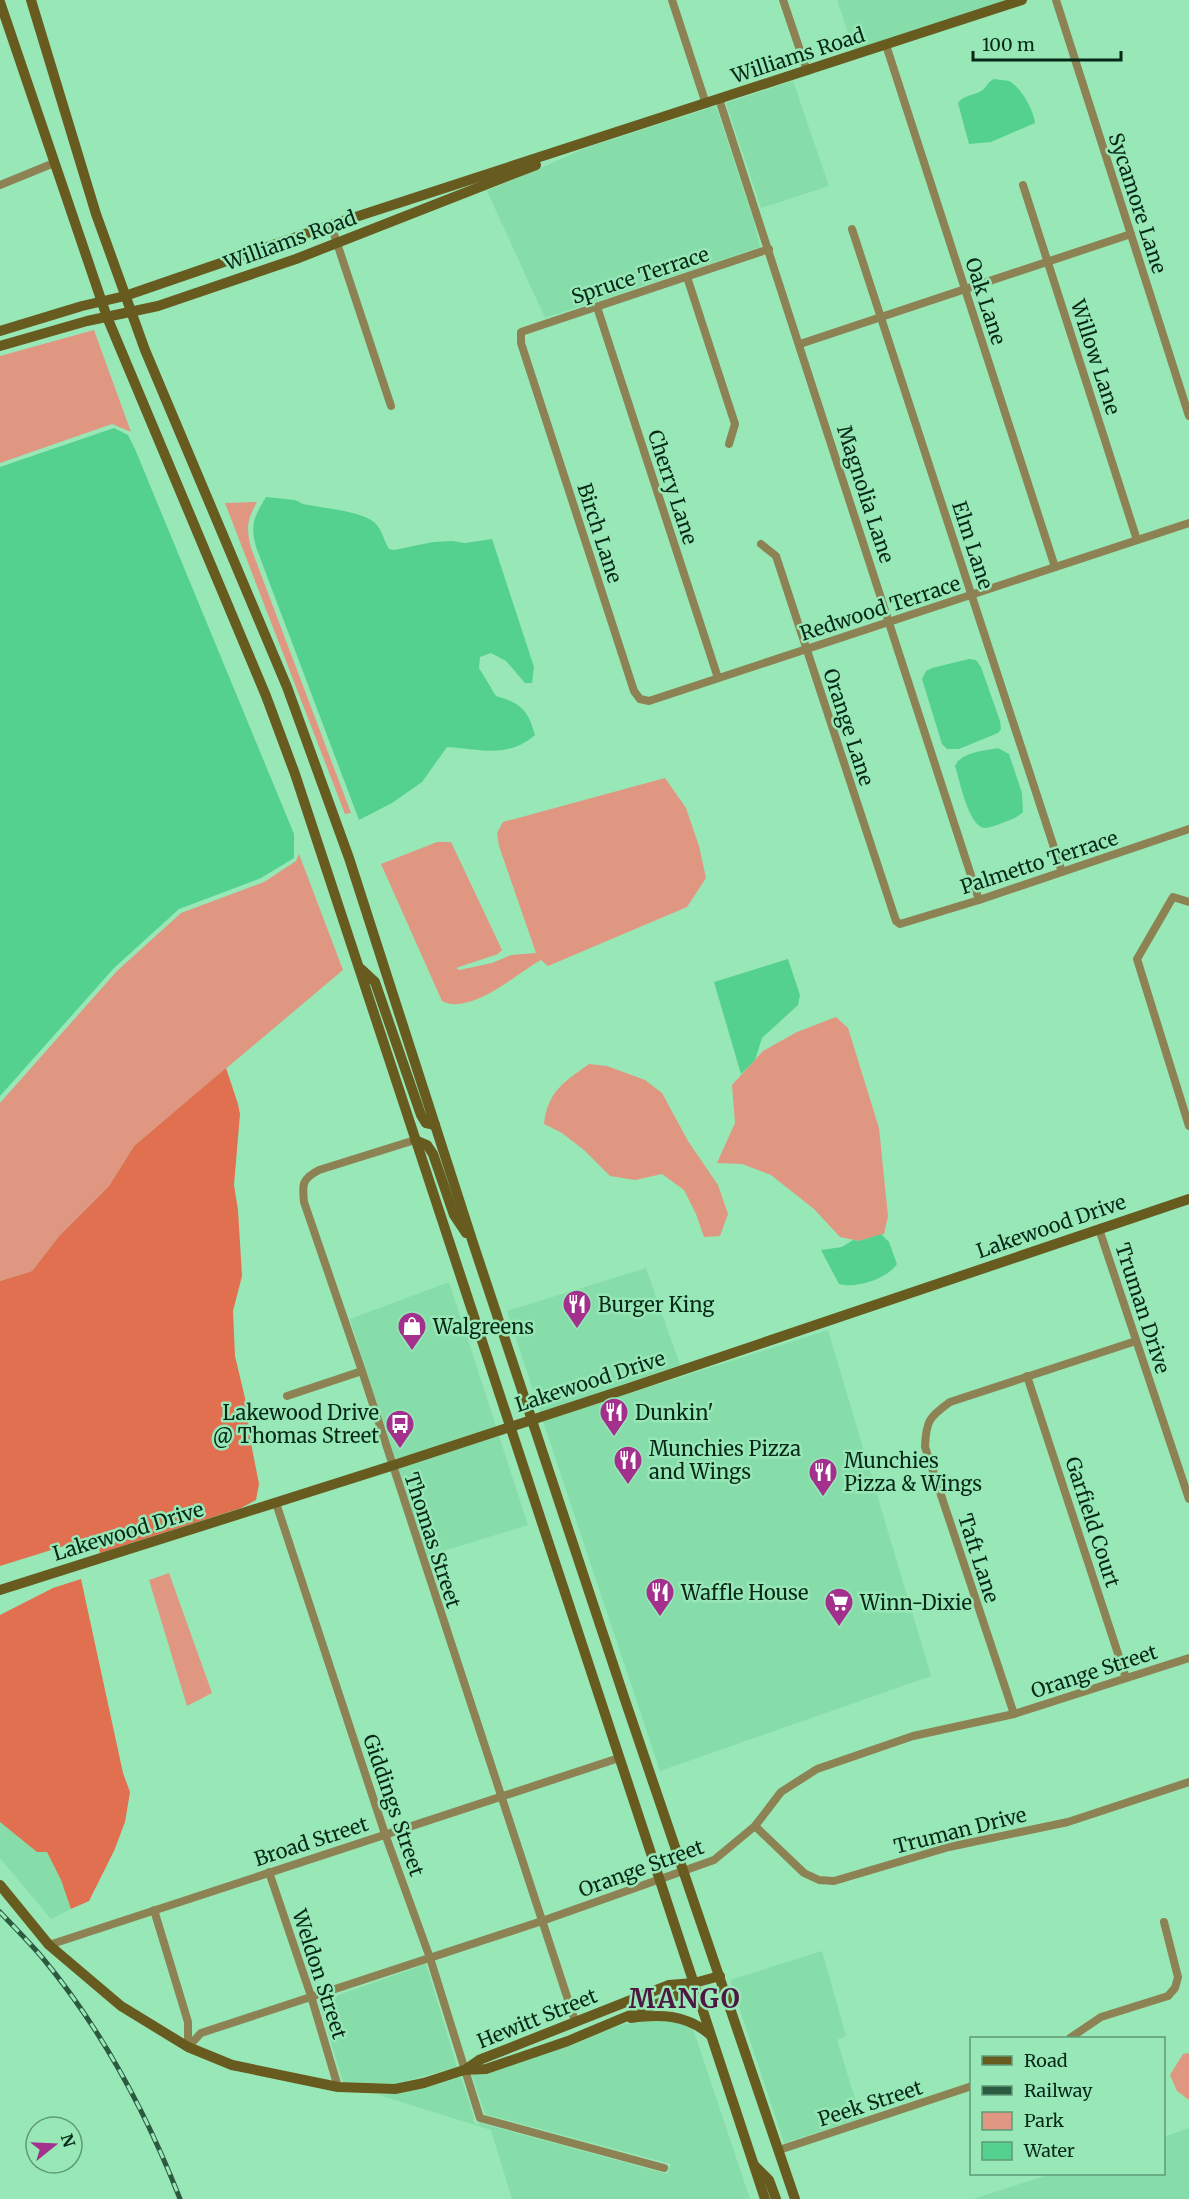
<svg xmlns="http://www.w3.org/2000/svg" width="1189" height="2199" font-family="Merriweather,serif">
<rect width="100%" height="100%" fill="#98e7b7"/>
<!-- built -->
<g fill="#86dda9">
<polygon points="837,0 1006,0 854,50"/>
<polygon points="793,81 829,186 761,208 726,103"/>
<polygon points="716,106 754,222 760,247 545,318 487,191 586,148"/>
<polygon points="646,1268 680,1365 540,1412 507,1311"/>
<polygon points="449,1282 496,1426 395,1459 350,1319"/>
<polygon points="828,1330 931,1676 660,1771 543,1421"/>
<polygon points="499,1436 528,1525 427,1556 398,1469"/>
<polygon points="0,1822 36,1851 47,1852 61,1880 71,1909 51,1919 0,1858"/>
<polygon points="822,1951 846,2036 837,2040 861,2118 784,2143 730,1980"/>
<polygon points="426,1964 457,2067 395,2084 343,2082 319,2002"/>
<polygon points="657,2019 678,2023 693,2029 750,2199 512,2199 491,2130 379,2095 395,2094 426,2088 461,2077 474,2118 473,2121 477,2125 480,2123 667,2174 671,2164 485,2114 472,2075 488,2073 582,2041 620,2025"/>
<polygon points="1189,2128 1189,2199 973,2199 1051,2174 1164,2174 1164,2137"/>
</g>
<!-- green -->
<g fill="#e09782">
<polygon points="94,330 131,432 112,424 0,463 0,356"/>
<path d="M257 502C247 520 246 528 251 548L351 813 345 814 225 503Z"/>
<path d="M665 778 686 808 699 846 706 878 687 907 548 966 541 960C517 973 471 1016 442 1001L381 864 437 842H451L502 950 498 954 456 968 459 970 492 963 511 955 536 953 499 846 497 833 503 822Z"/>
<polygon points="299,854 343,970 134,1146 109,1186 60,1235 32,1271 0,1281 0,1103 117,971 181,913 264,882 296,861"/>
<polygon points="836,1017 848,1028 879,1128 888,1216 884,1234 859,1241 840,1237 814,1209 771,1175 742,1164 717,1163 735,1123 732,1085 763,1051 797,1032"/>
<path d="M589 1064 607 1066 645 1080 662 1093 688 1141 718 1185 728 1214 720 1236 704 1237 696 1214 684 1190 662 1174 635 1180 610 1176 584 1150 562 1133 544 1124C548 1091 564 1082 589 1064Z"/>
<polygon points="169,1573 212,1693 187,1706 149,1580"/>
<polygon points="1189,2053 1189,2100 1177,2091 1170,2075 1183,2054"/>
</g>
<!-- forest -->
<g fill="#e07050">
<polygon points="226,1068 238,1104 240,1114 234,1185 238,1210 242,1276 233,1311 235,1356 245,1398 250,1438 259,1484 256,1500 241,1508 100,1553 96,1536 0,1566 0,1281 32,1271 60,1235 109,1186 134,1146"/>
<polygon points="81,1579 123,1773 130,1792 125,1822 114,1851 89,1901 71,1909 61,1880 47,1852 37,1852 0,1822 0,1615 53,1588"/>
</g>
<!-- water -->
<g fill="#54d18f">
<path d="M994 79C998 80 1005 80 1009 81 1021 87 1034 111 1035 123L991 142 969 144 958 103C964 94 976 96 984 89 988 84 988 82 994 79Z"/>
<polygon points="114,428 128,435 135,449 294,834 294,858 261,878 179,909 114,968 0,1096 0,467"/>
<path d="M266 497 295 500 303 504C320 508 365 511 376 524 382 530 384 541 389 549L394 550 433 542 452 541 465 543 492 539 534 667 532 683H525L506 661 491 653 480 657 479 668 496 696C521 703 528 710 535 735 507 759 480 749 447 747L422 782 392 803 359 820 256 547C250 524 254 517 266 497Z"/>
<polygon points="969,659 976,660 981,667 1000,721 1001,729 998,733 959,749 947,749 942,744 922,679 926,671 932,668"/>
<path d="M998 748 1009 754 1022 793 1023 812C1017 818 1009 820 1002 823 996 825 990 828 984 828 968 825 960 781 955 766 961 752 984 751 998 748Z"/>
<polygon points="788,959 800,995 798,1005 762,1038 755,1060 741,1074 714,982"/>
<path d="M881 1234 889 1242 897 1264C888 1278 857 1289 839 1284L821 1250 842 1247 853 1240 859 1241Z"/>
</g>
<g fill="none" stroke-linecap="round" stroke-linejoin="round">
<!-- street -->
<g stroke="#8d8253" stroke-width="8">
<polyline points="672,0 706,104"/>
<polyline points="783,0 807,71"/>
<polyline points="1056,0 1189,416"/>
<polyline points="886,45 1055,567"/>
<polyline points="719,99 979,900"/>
<polyline points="0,185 54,163"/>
<polyline points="1023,185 1137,540"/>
<polyline points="331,225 391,406"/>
<polyline points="852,229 1062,872"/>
<polyline points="769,249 521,332 521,343 634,691 640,699 649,701 1189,523"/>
<polyline points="687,277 735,424 729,444"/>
<polyline points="597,307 718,678"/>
<polyline points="800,344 1131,234"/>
<polyline points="761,544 776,556 896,921 900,924 979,900 1189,829"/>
<polyline points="1189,902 1173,897 1137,959 1189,1126"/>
<path d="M415 1140 319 1170C302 1179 302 1184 304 1202L362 1371 575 2021"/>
<polyline points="1099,1229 1189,1499"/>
<polyline points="1027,1376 1126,1678"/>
<polyline points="287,1396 362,1371"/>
<polyline points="276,1503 385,1834 430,1958 480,2118 664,2168"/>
<path d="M1014 1714 925 1447C926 1421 929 1417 950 1402L1136 1341"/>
<polyline points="755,1826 804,1873 819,1880 834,1881 949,1847 1068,1822 1189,1782"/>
<polyline points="269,1872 311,1996 338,2087"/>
<polyline points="154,1910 188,2022 188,2047"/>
<polyline points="49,1945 619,1758"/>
<polyline points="1070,2038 1101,2017 1168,1996 1175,1988 1178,1977 1164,1922"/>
<polyline points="188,2047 201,2033 542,1921 714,1860 755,1826 781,1792 817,1769 913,1736 1014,1714 1189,1658"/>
<polyline points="779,2150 972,2086"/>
</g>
<!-- secondary -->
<g stroke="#685b1f" stroke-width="10">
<polyline points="31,0 96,214 145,350 287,687 349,858 474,1246 625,1700 795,2199"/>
<polyline points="0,2 107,317 266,696 295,774 765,2199"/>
<polyline points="0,331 82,306 125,296 331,225 1022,0"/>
<polyline points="0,346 87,321 158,306 296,259 536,165"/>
<polyline points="361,969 375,982 421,1115 426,1123 435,1125"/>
<polyline points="415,1140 427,1145 433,1154 454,1215 466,1233"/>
<polyline points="0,1590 391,1466 629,1388 1189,1199"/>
<polyline points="0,1885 49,1945 121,2006 188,2047 232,2065 338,2087 395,2089 424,2083 464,2070 486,2069 568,2041 618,2020 676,1996 694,1983"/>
<path d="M631 2018C659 2014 686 2014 709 2034"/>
<polyline points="466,2069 479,2060 669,1985 694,1983 720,1976"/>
<polyline points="755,2166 769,2180 776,2199"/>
</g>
<!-- rail casing -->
<g stroke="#2c5a40" stroke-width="5">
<path id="rail" d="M0 1912C14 1927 28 1941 41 1956 101 2028 146 2112 180 2199"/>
</g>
<!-- rail -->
<use href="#rail" stroke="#98e7b7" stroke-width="3" stroke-dasharray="9" stroke-linecap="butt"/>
</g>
<!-- icons -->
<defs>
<g id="restaurant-pin" transform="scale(1.5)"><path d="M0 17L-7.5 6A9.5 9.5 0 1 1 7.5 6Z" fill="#a2308c" stroke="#98e7b7"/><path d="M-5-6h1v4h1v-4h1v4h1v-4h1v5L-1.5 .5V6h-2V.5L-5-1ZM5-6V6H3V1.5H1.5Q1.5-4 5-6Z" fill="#fff"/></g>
<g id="shop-pin" transform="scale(1.5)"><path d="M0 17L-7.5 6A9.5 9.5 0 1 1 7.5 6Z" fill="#a2308c" stroke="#98e7b7"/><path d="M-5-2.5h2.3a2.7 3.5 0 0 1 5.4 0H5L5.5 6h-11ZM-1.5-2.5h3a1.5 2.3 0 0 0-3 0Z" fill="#fff"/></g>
<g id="bus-pin" transform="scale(1.5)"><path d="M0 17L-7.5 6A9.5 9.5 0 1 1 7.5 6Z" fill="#a2308c" stroke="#98e7b7"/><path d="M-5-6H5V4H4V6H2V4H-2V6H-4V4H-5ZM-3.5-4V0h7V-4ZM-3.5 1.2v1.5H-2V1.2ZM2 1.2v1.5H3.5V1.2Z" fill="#fff"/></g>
<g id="supermarket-pin" transform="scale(1.5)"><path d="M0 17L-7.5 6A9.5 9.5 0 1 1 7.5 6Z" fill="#a2308c" stroke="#98e7b7"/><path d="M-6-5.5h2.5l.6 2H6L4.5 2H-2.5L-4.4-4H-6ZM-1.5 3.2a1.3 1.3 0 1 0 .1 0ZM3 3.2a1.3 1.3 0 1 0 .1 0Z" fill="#fff"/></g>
</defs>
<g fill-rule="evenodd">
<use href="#restaurant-pin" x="577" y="1304"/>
<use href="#shop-pin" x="412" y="1326"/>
<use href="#restaurant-pin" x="614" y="1412"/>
<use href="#bus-pin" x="400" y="1424"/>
<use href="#restaurant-pin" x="628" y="1460"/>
<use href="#restaurant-pin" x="823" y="1472"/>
<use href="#restaurant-pin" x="660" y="1592"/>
<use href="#supermarket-pin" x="839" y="1602"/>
</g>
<g text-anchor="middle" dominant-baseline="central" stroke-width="5" stroke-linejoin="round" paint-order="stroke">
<!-- street labels -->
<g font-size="20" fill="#062917" stroke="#98e7b7">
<text transform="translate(798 55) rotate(-18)">Williams Road</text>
<text transform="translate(1138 203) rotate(72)">Sycamore Lane</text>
<text transform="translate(290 240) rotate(-20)">Williams Road</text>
<text transform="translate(640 275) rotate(-18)">Spruce Terrace</text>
<text transform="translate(986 301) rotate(72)">Oak Lane</text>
<text transform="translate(1096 357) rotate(72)">Willow Lane</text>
<text transform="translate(673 487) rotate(72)">Cherry Lane</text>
<text transform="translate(866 494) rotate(72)">Magnolia Lane</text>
<text transform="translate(600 533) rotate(72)">Birch Lane</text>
<text transform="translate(973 545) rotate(72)">Elm Lane</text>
<text transform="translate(880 608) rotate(-18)">Redwood Terrace</text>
<text transform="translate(849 727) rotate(72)">Orange Lane</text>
<text transform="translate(1039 862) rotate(-18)">Palmetto Terrace</text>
<text transform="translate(1051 1226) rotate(-19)">Lakewood Drive</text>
<text transform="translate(1143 1308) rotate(72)">Truman Drive</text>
<text transform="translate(590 1381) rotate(-18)">Lakewood Drive</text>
<text transform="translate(1093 1522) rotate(72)">Garfield Court</text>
<text transform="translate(128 1531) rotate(-17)">Lakewood Drive</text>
<text transform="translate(433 1540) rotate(72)">Thomas Street</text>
<text transform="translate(979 1558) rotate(72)">Taft Lane</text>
<text transform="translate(1094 1671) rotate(-18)">Orange Street</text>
<text transform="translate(394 1805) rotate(71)">Giddings Street</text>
<text transform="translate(960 1830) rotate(-14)">Truman Drive</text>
<text transform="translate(311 1841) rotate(-18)">Broad Street</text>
<text transform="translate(641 1868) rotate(-20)">Orange Street</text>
<text transform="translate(320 1974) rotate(72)">Weldon Street</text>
<text transform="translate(537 2018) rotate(-22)">Hewitt Street</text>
<text transform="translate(870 2103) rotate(-18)">Peek Street</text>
</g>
<!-- poi labels -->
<g font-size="20" fill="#062917" stroke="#98e7b7" text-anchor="start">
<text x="598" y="1304">Burger King</text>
<text x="433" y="1326">Walgreens</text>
<text x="379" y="1412" text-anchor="end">Lakewood Drive<tspan x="379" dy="23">@ Thomas Street</tspan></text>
<text x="635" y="1412">Dunkin'</text>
<text x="649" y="1448">Munchies Pizza<tspan x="649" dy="23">and Wings</tspan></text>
<text x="844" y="1460">Munchies<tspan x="844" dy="23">Pizza &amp; Wings</tspan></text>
<text x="681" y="1592">Waffle House</text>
<text x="860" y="1602">Winn-Dixie</text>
</g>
<!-- district labels -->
<g font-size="26" font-weight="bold" letter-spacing="1.5" fill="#4d1742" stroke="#98e7b7">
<text x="685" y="1998">MANGO</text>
</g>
</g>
<!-- legend -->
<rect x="970" y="2037" width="195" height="138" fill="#98e7b7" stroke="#5e9b77" stroke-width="1.5"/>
<rect x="982" y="2056" width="30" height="9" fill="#685b1f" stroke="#5e9b77" stroke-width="1.5"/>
<text x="1024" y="2067" font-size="18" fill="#062917">Road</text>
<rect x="982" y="2086" width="30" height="9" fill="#2c5a40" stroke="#5e9b77" stroke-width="1.5"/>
<text x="1024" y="2097" font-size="18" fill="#062917">Railway</text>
<rect x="982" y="2112" width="30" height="18" fill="#e09782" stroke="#5e9b77" stroke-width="1.5"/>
<text x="1024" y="2127" font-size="18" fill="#062917">Park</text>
<rect x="982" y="2142" width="30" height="18" fill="#54d18f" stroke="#5e9b77" stroke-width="1.5"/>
<text x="1024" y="2157" font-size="18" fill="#062917">Water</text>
<!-- north arrow -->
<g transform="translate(54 2145) rotate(72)"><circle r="28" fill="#98e7b7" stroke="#5e9b77" stroke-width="1.5"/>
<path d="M0-4.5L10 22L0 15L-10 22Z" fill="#a2308c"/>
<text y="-9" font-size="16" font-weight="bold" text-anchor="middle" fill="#062917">N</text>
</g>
<!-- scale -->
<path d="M973 51v9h148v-9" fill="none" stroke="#062917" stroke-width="3"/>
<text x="982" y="51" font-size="18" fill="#062917" stroke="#98e7b7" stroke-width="4.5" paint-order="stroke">100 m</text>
</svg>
